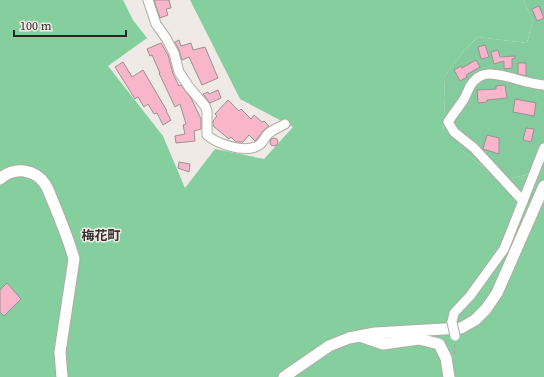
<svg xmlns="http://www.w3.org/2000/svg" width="544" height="377" font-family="'Source Serif 4','Noto Sans JP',serif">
<rect width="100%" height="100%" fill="#efeae5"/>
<!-- green -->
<polygon fill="#84cc9d" points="525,0 544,0 544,155 526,175 500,180 463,151 443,134 445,99 444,77 463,52 478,37 527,43 533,20 524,1"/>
<!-- forest -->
<polygon fill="#85cf9f" points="0,0 123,0 133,20 147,38 108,66 163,136 185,188 215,149 264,159 293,127 240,99 190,0 525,0 524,1 533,20 527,43 478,37 463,52 444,77 445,99 443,133 463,151 500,180 526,175 544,155 544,377 0,377"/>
<!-- building -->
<g fill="#f9b6ca" stroke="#999294">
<polygon points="154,0 169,0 171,8 166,9 168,15 160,18"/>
<polygon points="539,6 544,18 537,21 532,9"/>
<polygon points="179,40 181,46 191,43 193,50 205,47 218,78 202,85 189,57 182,60 179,50 175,42"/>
<polygon points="161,43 168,55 173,74 179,86 181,85 191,98 201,119 201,129 194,131 195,141 176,143 175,136 185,134 183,125 186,124 180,104 175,107 159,73 160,73 152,55 150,56 147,49"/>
<polygon points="485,45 489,57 481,59 478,47"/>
<polygon points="498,50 500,57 515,56 515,58 512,59 512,68 504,69 504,61 494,64 491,52"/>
<polygon points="476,60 480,67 466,75 467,77 460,81 454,70 461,66 462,68"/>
<polygon points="123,62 132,77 143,70 167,111 166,111 171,120 163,125 157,113 154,114 148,104 144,107 138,97 135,99 115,67"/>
<polygon points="518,63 526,63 526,76 518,74"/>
<polygon points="505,85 507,98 487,100 487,102 478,103 477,90 496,89 496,86"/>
<polygon points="218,90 221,98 210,103 203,94 208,92 209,94"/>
<polygon points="515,99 536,103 534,116 513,112"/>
<polygon points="228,100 239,111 241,109 251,119 254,115 262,122 264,121 269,126 264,130 256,140 255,141 249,135 243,142 236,142 231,137 229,139 213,126 213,121 217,116 215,114"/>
<polygon points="526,128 534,129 531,142 523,140"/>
<polygon points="487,135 499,138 499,154 483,149"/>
<circle cx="274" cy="142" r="4"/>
<polygon points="179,162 190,164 189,172 178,168"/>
<polygon points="7,283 21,299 4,316 0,312 0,290"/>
</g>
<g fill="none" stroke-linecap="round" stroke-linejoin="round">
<!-- minor casing -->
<g stroke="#b0aba6" stroke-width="11">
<g id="minor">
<path d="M148 0 156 24 166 38 174 53 179 72 189 87 205 106 207 111V135C217 144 242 152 255 147 263 145 263 139 268 134 272 130 280 127 285 124"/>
<path d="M523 201 474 148 454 132 448 122C453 114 459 107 464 99 468 92 469 85 475 80 479 76 484 74 489 74 507 74 525 84 544 85"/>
<polyline points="452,322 454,313 470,296 504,249 544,148"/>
</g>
</g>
<!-- tertiary casing -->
<g stroke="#b0aba6" stroke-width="13">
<g id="tertiary">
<path d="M0 179C14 166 35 169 45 184 49 190 51 198 54 204 61 222 69 240 74 259L60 352 62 377"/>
<polyline points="360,336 383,344 419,339 439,344 446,358 449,377"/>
<polyline points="284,377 329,346 349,338 375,333 461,328 475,320 486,309 497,293 544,186"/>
</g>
</g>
<!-- path -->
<polyline stroke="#afaba7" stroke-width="1.5" stroke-dasharray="4 2" stroke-linecap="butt" points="455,354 455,344"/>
<!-- minor -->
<use href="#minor" stroke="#fff" stroke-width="9"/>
<!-- tertiary -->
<use href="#tertiary" stroke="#fff" stroke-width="11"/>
<!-- minor-bridge casing -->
<g stroke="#b0aba6" stroke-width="11" stroke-linecap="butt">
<polyline id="minor-bridge" points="452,322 455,336"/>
</g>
<!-- minor-bridge -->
<use href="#minor-bridge" stroke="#fff" stroke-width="9"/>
</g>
<g text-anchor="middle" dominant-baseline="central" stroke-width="3" stroke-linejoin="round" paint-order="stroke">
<!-- quarter labels -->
<g font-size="13" font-weight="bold" fill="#35312d" stroke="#efeae5">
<text x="101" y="235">梅花町</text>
</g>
</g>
<!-- scale -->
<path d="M14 30v6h112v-6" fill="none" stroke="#292725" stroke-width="2"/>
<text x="20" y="30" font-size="12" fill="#292725" stroke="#efeae5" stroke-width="3" paint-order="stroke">100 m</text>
</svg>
